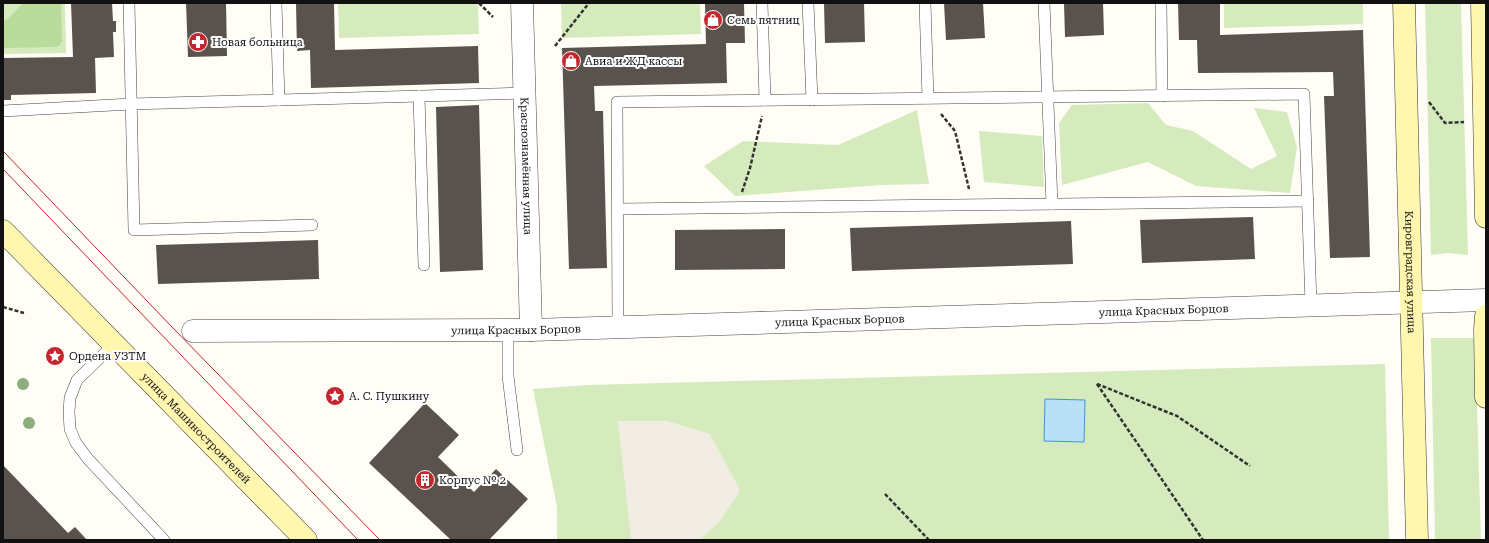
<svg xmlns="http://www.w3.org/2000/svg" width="1489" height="543" font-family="'Roboto Serif',serif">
<rect width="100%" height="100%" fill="#fffdf5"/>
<!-- green -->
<g fill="#d5ebbd">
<polygon points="3,3 65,3 66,53 3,54"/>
<polygon points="338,3 478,3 479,34 339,38"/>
<polygon points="561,3 700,3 701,34 562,38"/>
<polygon points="1224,3 1363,3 1363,24 1224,28"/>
<polygon points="1425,3 1461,3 1468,255 1448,253 1431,255"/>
<polygon points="1148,103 1166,125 1193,131 1251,169 1277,156 1254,108 1287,112 1297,147 1290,193 1196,186 1148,162 1062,185 1059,123 1072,105"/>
<polygon points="917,110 929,184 881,185 735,196 704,166 743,141 838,145"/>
<polygon points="979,131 1042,136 1044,187 984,182"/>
<polygon points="1431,338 1475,338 1481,540 1435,540"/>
<polygon points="1385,364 1389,540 557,540 557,507 533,389 588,385"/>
</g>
<!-- forest -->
<polygon fill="#b9dc9c" points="23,3 61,3 62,41 59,46 55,47 3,48 3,21 9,18"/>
<!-- plaza -->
<polygon fill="#f1ede2" points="618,421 667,421 710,434 739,488 739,493 720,521 700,540 631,540"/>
<!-- water -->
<polygon fill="#b9e0f7" stroke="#3f96cf" points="1045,399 1085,400 1084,442 1044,441"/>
<!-- building -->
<g fill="#5a524d">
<polygon points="71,3 112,3 113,21 116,21 116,32 113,32 114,57 95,58 96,93 11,95 11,100 3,100 3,58 73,57"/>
<polygon points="186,3 226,3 227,56 188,57"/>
<polygon points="296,3 334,3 335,50 478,46 479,83 311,88 310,50 297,51"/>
<polygon points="705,3 744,3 745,43 726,43 727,83 594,86 595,111 603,111 607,268 569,269 562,48 706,44"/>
<polygon points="824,3 864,3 865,42 825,43"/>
<polygon points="944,3 983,3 985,38 946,40"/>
<polygon points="1064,3 1103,3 1104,35 1065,37"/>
<polygon points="1178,3 1220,3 1220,35 1363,30 1370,257 1330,258 1324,96 1334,96 1333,72 1198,73 1197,40 1179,40"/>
<polygon points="479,105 483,270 440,272 436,107"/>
<polygon points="1253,217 1255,259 1142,263 1140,220"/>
<polygon points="1071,221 1073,264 852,271 850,228"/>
<polygon points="785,229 785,269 675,270 675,230"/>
<polygon points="318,240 319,279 158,284 156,245"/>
<polygon points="425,403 459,435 438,457 474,492 496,469 528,499 489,540 451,540 369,463"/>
<polygon points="3,465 68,533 75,527 87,540 3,540"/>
</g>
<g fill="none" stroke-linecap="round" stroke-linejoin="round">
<!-- lane casing -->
<g stroke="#444" stroke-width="12">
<g id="lane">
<polyline points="129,3 134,230 312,225"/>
<polyline points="276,3 279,100 524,93"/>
<polyline points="762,3 765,100"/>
<polyline points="808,3 812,100"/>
<polyline points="925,3 928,98"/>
<polyline points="1044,3 1052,204"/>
<polyline points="1161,3 1162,96"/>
<polyline points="419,96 424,265"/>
<polyline points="3,111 131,104 279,100"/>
<polyline points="619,209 1308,201"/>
<polyline points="618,327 617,102 1304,94 1311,305"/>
<polyline points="508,330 508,376 517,450"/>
<polyline points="114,344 77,380 70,398 69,412 70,429 76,443 88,459 164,540"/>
</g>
</g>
<!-- street casing -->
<g stroke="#444" stroke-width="23">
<g id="street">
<path id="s1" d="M522 3 531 330"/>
<path id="s2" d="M193 331 531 330 1486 300"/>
</g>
</g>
<!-- secondary casing -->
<g stroke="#333" stroke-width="23">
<g id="secondary">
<path id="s3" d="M1404 3 1417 540"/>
<polyline points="1482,3 1486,217"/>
<path id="s4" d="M3 231 306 540"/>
<polyline points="1486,316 1485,329 1486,397"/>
</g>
</g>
<!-- path -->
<g stroke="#333" stroke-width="2.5" stroke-dasharray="4 2" stroke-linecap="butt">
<polyline points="479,3 493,17"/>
<polyline points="555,46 589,3"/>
<polyline points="1429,102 1445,123 1464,122"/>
<polyline points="941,114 955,131 969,189"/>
<polyline points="742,192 750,168 762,116"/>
<polyline points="3,307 24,313"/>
<polyline points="1097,384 1203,540"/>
<polyline points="1097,384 1177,416 1250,466"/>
<polyline points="885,494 929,540"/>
</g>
<!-- lane -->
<use href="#lane" stroke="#fff" stroke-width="11"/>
<!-- street -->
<use href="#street" stroke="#fff" stroke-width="22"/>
<!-- secondary -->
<use href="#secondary" stroke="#fff6b0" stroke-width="22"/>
<!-- tram -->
<g stroke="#c4262e" stroke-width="1">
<polyline points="3,151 172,327 380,540"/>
<polyline points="3,169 358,540"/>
</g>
</g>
<!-- trees -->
<g fill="#8dad7f">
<circle cx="23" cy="384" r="6"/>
<circle cx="29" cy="423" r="6"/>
</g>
<!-- icons -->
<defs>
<g id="shop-disc" transform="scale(1)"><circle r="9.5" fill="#c4262e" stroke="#fff"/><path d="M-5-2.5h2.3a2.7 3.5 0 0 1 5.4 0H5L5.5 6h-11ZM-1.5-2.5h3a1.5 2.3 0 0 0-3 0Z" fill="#fff"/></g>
<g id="pharmacy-disc" transform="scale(1)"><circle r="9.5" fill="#c4262e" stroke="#fff"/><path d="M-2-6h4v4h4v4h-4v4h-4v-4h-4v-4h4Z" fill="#fff"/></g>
<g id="sight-disc" transform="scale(1)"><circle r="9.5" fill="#c4262e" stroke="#fff"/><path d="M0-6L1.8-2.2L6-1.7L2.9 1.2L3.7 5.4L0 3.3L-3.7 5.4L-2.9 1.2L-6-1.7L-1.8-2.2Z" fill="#fff"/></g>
<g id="building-disc" transform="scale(1)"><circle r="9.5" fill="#c4262e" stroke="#fff"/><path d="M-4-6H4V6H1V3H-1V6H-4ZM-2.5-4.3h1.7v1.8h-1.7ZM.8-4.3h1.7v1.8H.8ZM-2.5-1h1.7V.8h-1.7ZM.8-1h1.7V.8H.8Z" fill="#fff"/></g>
</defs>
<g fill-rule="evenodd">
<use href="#shop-disc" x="713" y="20"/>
<use href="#pharmacy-disc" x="198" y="42"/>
<use href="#shop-disc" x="571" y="61"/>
<use href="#sight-disc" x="55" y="356"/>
<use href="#sight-disc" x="335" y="396"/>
<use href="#building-disc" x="425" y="480"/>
</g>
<g text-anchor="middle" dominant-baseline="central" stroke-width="4" stroke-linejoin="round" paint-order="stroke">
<!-- poi labels -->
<g font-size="11" fill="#111" stroke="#fff" text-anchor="start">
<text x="727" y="20">Семь пятниц</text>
<text x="212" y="42">Новая больница</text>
<text x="585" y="61">Авиа и ЖД кассы</text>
<text x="69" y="356">Ордена УЗТМ</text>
<text x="349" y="396">А. С. Пушкину</text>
<text x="439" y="480">Корпус № 2</text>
</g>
<!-- street labels -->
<g font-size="11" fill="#111" stroke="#fff">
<text stroke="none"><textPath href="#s1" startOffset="163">Краснознамённая улица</textPath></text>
<text stroke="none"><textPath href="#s3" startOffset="269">Кировградская улица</textPath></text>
<text stroke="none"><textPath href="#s2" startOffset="971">улица Красных Борцов</textPath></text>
<text stroke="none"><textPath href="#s2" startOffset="647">улица Красных Борцов</textPath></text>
<text stroke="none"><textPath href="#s2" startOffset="323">улица Красных Борцов</textPath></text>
<text stroke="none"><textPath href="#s4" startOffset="276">улица Машиностроителей</textPath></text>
</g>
</g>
<!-- border -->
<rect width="1489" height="543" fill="none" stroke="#111111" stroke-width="8"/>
</svg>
